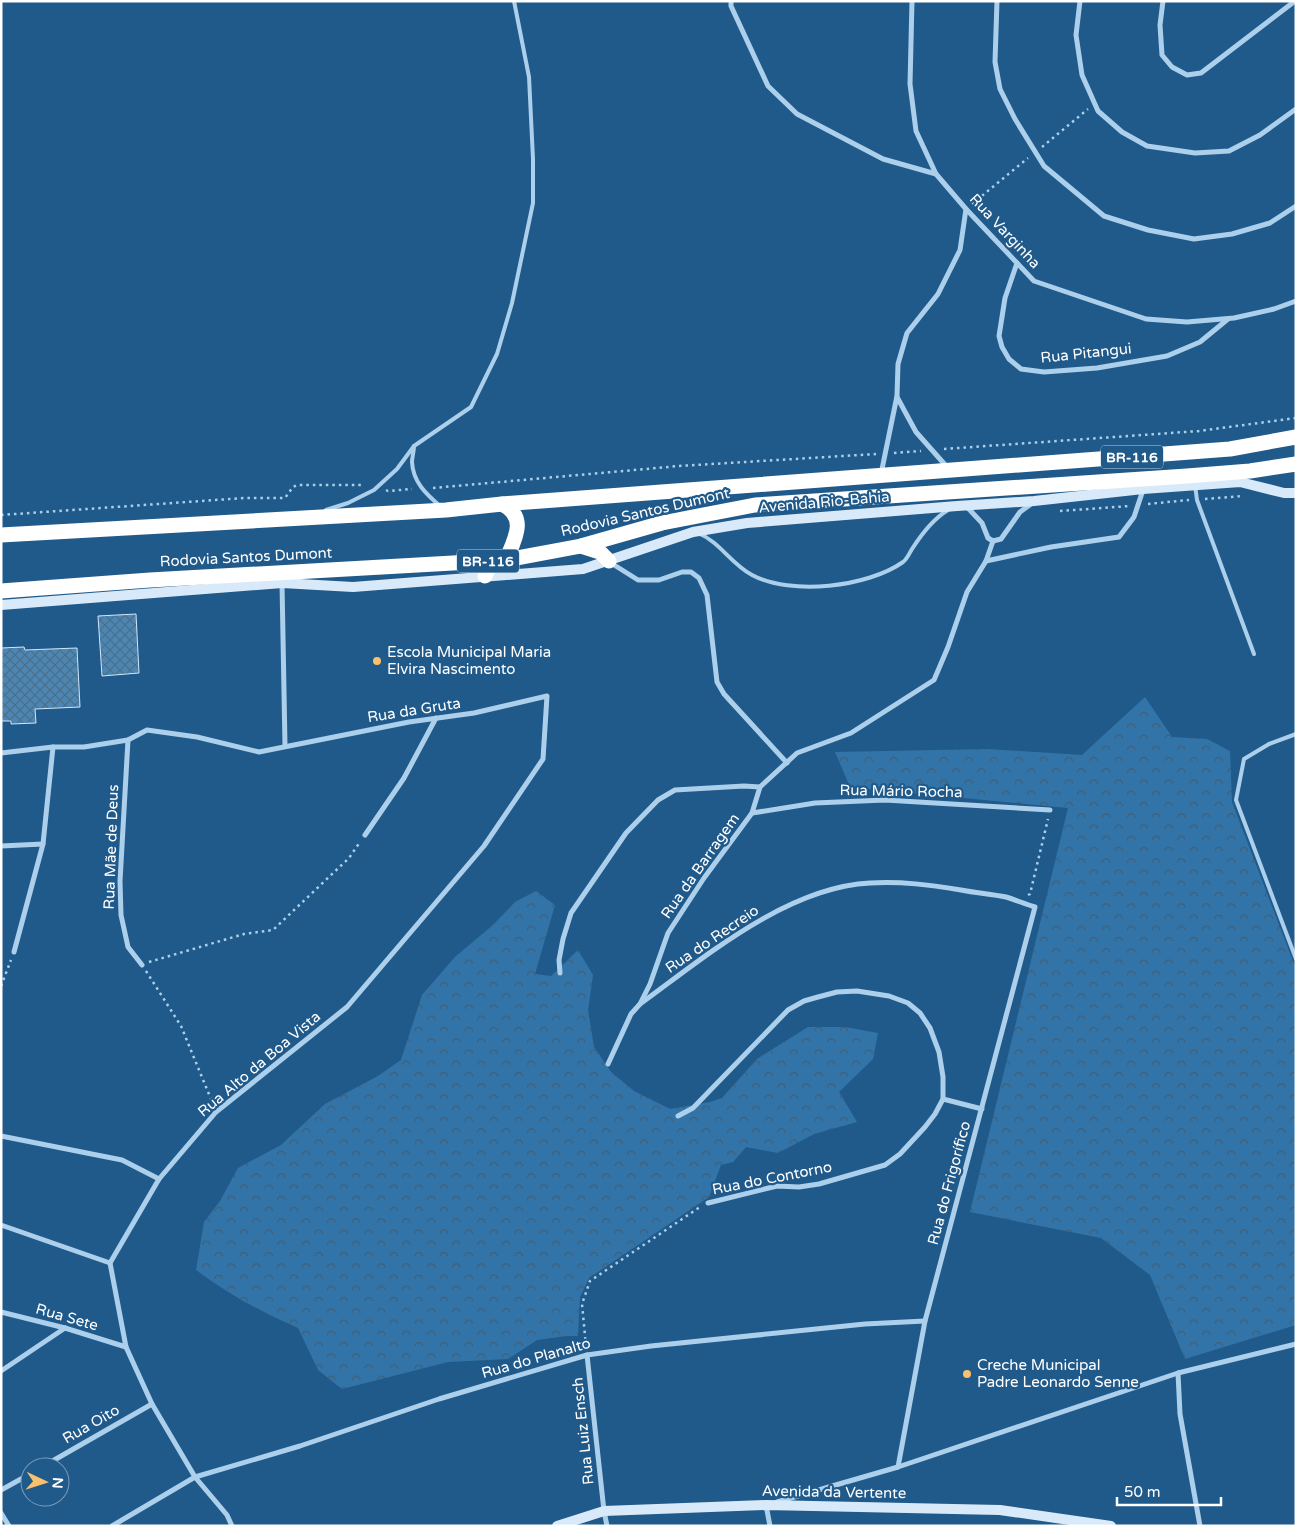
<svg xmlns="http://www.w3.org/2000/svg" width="1297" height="1527" font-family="'Varela Round',sans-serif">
<defs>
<pattern id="forest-crowns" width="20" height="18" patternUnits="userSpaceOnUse" patternTransform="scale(1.25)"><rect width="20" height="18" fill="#3374a8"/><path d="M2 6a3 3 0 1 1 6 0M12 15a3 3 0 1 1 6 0" fill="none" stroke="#415e75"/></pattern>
<pattern id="building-cross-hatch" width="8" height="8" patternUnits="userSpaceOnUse" patternTransform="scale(1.25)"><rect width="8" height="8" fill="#4c86b4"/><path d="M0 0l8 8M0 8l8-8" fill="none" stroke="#4c6f8a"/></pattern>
</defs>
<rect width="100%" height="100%" fill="#205a8b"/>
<!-- forest -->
<g fill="url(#forest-crowns)">
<polygon points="1145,697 1172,737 1207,739 1230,751 1232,802 1296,969 1296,1325 1185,1359 1150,1275 1101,1238 970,1212 1068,808 850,787 835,752 988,749 1082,755"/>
<path d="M536 891 555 905 535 974 551 976 578 950 593 975 588 1010 594 1047 611 1072 634 1091 670 1109 710 1102 722 1098 757 1059 808 1027H845L878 1033 873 1059 839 1092 857 1122 814 1134 778 1153 746 1147 733 1162 721 1165 709 1197 589 1278 580 1297 578 1336H566L537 1340 508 1359 448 1362 342 1389 318 1370 298 1328C261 1312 228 1294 196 1270L204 1222 220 1201 238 1168 281 1145 325 1104 378 1076 401 1060 422 995 455 957 493 925 515 902Z"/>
</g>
<!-- building -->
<g fill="url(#building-cross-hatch)" stroke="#d1e7f8">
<polygon points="136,614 139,673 102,676 98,616"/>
<polygon points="24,647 25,650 77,648 80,707 35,709 36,723 11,724 11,721 1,721 1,648"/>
</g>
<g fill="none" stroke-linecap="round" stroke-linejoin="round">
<!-- path -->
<g stroke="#acd0eb" stroke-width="2.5" stroke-dasharray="2.5 4" stroke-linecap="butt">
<polyline points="1042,147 1088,109"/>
<polyline points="972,204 1028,158"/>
<polyline points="944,449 1199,431 1296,418"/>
<polyline points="894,453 921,451"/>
<polyline points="433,488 679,466 876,454"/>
<polyline points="386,490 388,491 412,489"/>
<polyline points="1205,499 1242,496"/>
<polyline points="1148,504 1189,500"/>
<polyline points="1060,511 1130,506"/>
<polyline points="1,515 244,498 285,498 293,487 297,485 364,485"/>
<polyline points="1028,895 1030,894 1048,819"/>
<polyline points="149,962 244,934 273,930 349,858 360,842"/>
<polyline points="146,971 181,1026 213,1104"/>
<polyline points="1,986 11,960"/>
<polyline points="586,1346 582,1304 590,1281 700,1207"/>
</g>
<!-- lane -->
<g stroke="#acd0eb" stroke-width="4">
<path d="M414 446C414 452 412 457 412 462 413 482 426 494 440 506"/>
<polyline points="1195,485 1197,500 1254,654"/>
<polyline points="326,510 348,503 374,490 397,469 414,446 471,407 497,354 512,303 533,203 533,159 529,77 514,1"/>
<path d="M698 533C720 542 731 564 752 575 791 596 868 587 903 562 907 559 909 554 912 549 921 535 933 519 948 510"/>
<polyline points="1296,734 1269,744 1244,759 1236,800 1296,959"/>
</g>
<!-- street -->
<g stroke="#acd0eb" stroke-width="5">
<polyline points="731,1 731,6 768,86 797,114 883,159 936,174"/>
<polyline points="912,1 910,84 916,131 936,174 966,209 1034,281 1146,319 1187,322 1234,318 1274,309 1296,301"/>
<polyline points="997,1 995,62 1000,89 1015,119 1044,166 1104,216 1148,230 1194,239 1232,234 1270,223 1296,206"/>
<polyline points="1080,1 1076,35 1082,75 1098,111 1122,132 1147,146 1195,153 1229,151 1260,135 1296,109"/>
<polyline points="1163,1 1160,25 1162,55 1172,67 1187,75 1201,73 1295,1"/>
<polyline points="1017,263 1005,298 999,336 1002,347 1009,359 1021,369 1044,372 1097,368 1167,356 1200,342 1228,319"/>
<polyline points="897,397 916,432 947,467"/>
<polyline points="881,474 897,396 898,364 907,333 938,294 960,250 966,209"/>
<polyline points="967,507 982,523 988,538 993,541"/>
<polyline points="993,541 1001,539 1020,512 1031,504"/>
<polyline points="986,561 1051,547 1119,537 1134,517 1143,490"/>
<polyline points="611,563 638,580 659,580 682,572 691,572 699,578 707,595 717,682 724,694 787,763"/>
<polyline points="282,583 285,746"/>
<polyline points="128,740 120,881 121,915 128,947 142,965"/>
<polyline points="1,753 53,747 84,747 128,740 147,730 197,737 259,752 409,722 474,713 547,696 543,759 484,846 347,1007 216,1112 159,1179 110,1263 126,1347 152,1404 195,1477 227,1515 232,1526"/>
<polyline points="752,813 815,803 885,800 1050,810"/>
<polyline points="365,835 404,778 436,718"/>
<polyline points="1,846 43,844"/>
<polyline points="14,952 43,844 53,747"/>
<polyline points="560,973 559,960 563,939 571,913 626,833 658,800 675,790 744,786 760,787"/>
<path d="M640 1004C705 957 787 887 870 883 901 881 930 885 961 890 976 893 991 894 1006 897 1016 900 1025 904 1035 907L925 1321 898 1467"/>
<polyline points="608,1064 631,1014 640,1004 650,984 668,933 704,878 752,813 760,787 797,753 851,733 934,680 948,647 967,592 986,561 993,541"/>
<polyline points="943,1099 982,1109"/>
<polyline points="678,1116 693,1108 788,1010 804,1001 818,997 837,992 857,991 889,996 908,1003 920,1013 930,1028 939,1052 943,1077 943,1099 935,1114 925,1127 900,1154 885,1165 819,1184 799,1187 777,1186 708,1203"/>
<polyline points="1,1136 122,1160 159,1179"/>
<polyline points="1,1225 110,1263"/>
<polyline points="1,1312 65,1328 126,1347"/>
<polyline points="587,1355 604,1511 607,1526"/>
<polyline points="1,1371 65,1328"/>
<polyline points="1178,1373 1180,1414 1200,1526"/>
<polyline points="42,1467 152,1404"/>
<polyline points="1,1490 30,1474"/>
<polyline points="777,1502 898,1467 1178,1373 1296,1344"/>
<polyline points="767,1505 766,1505 770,1526"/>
<polyline points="1,1513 9,1526"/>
<polyline points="112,1526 195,1477 300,1446 439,1399 587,1355 651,1346 865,1324 925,1321"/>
</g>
<!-- secondary -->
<g stroke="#d8eaf9" stroke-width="10">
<polyline points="1,605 282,583 353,587 583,569 693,532 747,523 957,506 1034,501 1143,489 1240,482 1284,493 1296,493"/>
<polyline points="557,1526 604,1511 766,1505 1000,1510 1111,1526"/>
</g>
<!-- highway -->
<g stroke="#fff" stroke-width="15">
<path d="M502 504C528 517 515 539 506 560"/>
<polyline points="1,535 446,510 502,504 1230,449 1296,437"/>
<polyline points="581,546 600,552 609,561"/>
<polyline points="485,576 493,560"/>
<polyline points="1,591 150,580 506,560 581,546 662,523 755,505 1187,476 1250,471 1296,464"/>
</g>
</g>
<!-- markers -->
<g fill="#f9c16d" stroke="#205a8b" stroke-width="2">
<circle cx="377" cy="661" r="5"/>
<circle cx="967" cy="1374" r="5"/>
</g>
<g text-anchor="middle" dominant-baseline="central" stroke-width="4.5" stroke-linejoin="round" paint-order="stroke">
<!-- shield labels -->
<g fill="#205a8b" stroke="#bccedc" stroke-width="1">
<rect x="1101" y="445.5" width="62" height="23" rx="4"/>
<rect x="457" y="549.5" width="62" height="23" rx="4"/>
</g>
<g font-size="14" font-weight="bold" fill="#fff">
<text x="1132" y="457">BR-116</text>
<text x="488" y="561">BR-116</text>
</g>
<!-- street labels -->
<g font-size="15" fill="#fff" stroke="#205a8b">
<text transform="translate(1005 231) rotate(47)">Rua Varginha</text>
<text transform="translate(1086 353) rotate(-6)">Rua Pitangui</text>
<text transform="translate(824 502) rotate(-5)">Avenida Rio-Bahia</text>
<text transform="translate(645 512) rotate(-13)">Rodovia Santos Dumont</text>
<text transform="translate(246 557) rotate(-3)">Rodovia Santos Dumont</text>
<text transform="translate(414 710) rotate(-9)">Rua da Gruta</text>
<text transform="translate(901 791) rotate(1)">Rua Mário Rocha</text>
<text transform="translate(111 847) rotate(-88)">Rua Mãe de Deus</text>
<text transform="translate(700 866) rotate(-55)">Rua da Barragem</text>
<text transform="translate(712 939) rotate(-34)">Rua do Recreio</text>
<text transform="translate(259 1064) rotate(-40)">Rua Alto da Boa Vista</text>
<text transform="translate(772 1178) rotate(-11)">Rua do Contorno</text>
<text transform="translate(949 1183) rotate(-75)">Rua do Frigorífico</text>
<text transform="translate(67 1317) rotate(16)">Rua Sete</text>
<text transform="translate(536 1358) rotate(-16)">Rua do Planalto</text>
<text transform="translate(91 1424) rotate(-30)">Rua Oito</text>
<text transform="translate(583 1431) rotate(-96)">Rua Luiz Ensch</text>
<text transform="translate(834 1492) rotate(1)">Avenida da Vertente</text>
</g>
<!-- poi labels -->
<g font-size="15" fill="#fff" stroke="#205a8b" text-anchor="start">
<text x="387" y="652">Escola Municipal Maria<tspan x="387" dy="17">Elvira Nascimento</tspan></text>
<text x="977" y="1365">Creche Municipal<tspan x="977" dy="17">Padre Leonardo Senne</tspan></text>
</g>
</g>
<!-- border -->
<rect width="1297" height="1527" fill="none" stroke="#ffffff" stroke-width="5"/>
<!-- north arrow -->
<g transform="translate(45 1482) rotate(94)"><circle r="24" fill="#205a8b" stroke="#799cb9"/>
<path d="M0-4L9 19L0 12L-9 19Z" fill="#f9c16d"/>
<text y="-8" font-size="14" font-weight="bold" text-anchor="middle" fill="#ffffff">N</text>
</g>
<!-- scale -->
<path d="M1117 1497v8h104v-8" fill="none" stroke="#ffffff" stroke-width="2.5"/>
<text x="1124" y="1497" font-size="15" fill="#ffffff" stroke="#205a8b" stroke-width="4" paint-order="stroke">50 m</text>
</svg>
